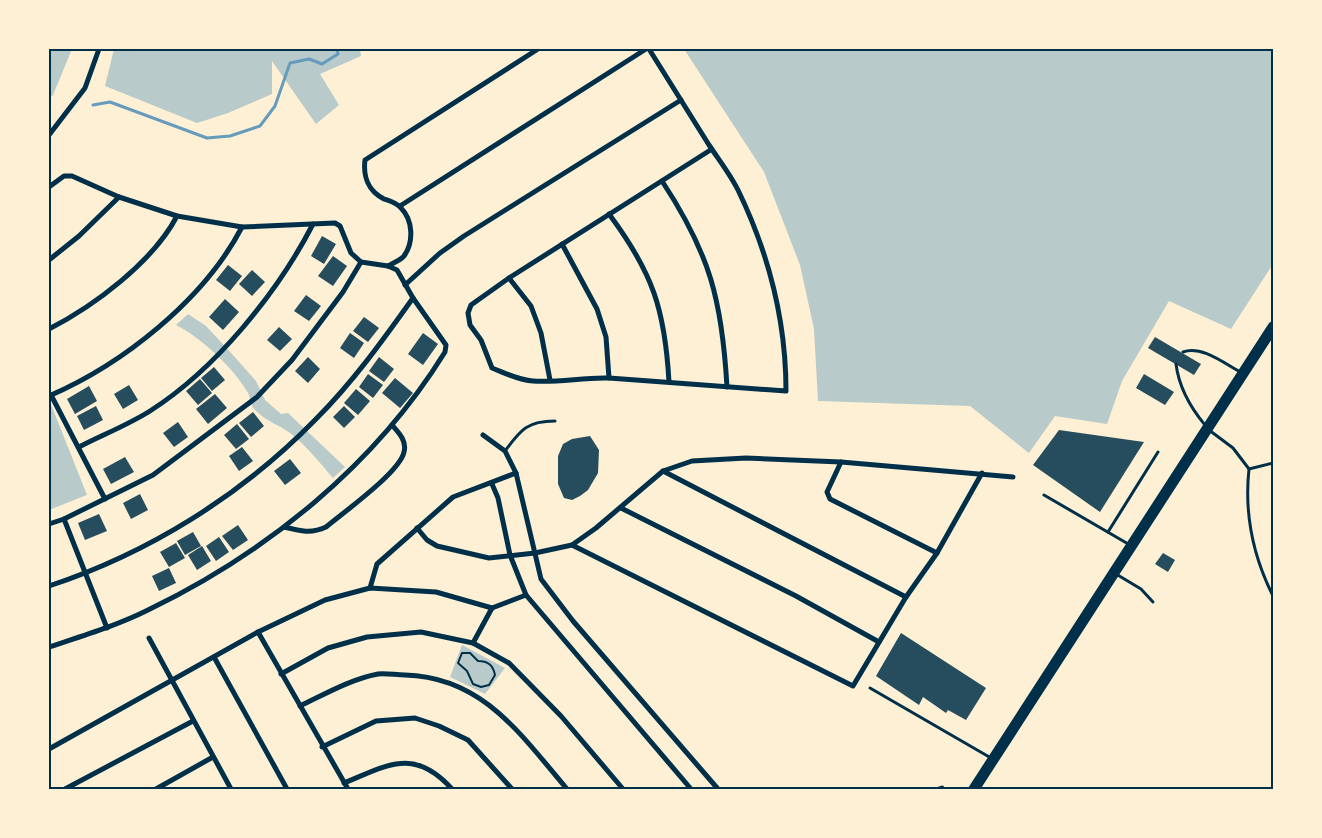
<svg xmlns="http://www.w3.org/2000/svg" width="1322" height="838" font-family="Rubik,sans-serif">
<rect width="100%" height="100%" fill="#fdf0d5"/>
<!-- green -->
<g fill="#b9caca">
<polygon points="49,49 72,49 53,95 49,98"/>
<polygon points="114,49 360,49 361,56 320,74 339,105 316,124 272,61 272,94 228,113 197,123 105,86"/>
<polygon points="684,49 1273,49 1273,264 1231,329 1169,301 1122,381 1107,424 1055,416 1029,453 970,406 818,401 814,329 800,265 764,172"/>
<path d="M188 314 206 326 232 354 256 381 265 400 281 414 288 413 345 467 333 478C319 462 307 446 290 433 278 424 267 422 255 410 250 405 251 398 248 393 234 368 200 337 176 325Z"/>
<polygon points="50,402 87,495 49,510 49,403"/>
<polygon points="462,645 505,668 485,694 450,677"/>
</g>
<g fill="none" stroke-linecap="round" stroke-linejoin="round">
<!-- stream -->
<polyline stroke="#669bbc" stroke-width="3" points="93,105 110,102 207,138 230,136 260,126 275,106 290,63 309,59 322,64 338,54 337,49"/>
</g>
<!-- building -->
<g fill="#264d5e">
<polygon points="322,236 336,244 324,264 311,256"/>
<polygon points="333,256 347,266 333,286 318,276"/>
<polygon points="228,265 242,276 230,291 216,280"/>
<polygon points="252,270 265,282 252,296 239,284"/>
<polygon points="306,295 321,306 309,321 294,311"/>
<polygon points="225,299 239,312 223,330 209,317"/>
<polygon points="364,317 379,328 368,342 353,331"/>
<polygon points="279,327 292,339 280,351 267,340"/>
<polygon points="350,333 364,343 354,358 340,348"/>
<polygon points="423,333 438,344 423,365 408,354"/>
<polygon points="1155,337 1201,364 1194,375 1148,348"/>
<polygon points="308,357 320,369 308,383 295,371"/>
<polygon points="379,357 394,369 384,382 369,371"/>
<polygon points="214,367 225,380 212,391 201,378"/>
<polygon points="368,374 383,385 373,398 359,387"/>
<polygon points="1144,374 1174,392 1165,405 1136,388"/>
<polygon points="395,378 413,393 400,408 382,393"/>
<polygon points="200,379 212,393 198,405 186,391"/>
<polygon points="129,385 138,400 123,409 114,394"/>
<polygon points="89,386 97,401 75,414 67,399"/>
<polygon points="356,389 370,401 358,415 344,403"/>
<polygon points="215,394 227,408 208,424 196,409"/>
<polygon points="96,406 103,420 84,430 77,416"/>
<polygon points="344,406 355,417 344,428 333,417"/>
<polygon points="253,412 264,426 251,437 239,423"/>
<polygon points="178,422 188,437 174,447 163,433"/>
<polygon points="237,424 249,439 236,449 224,435"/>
<polygon points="1059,430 1144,442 1100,512 1033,465"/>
<polygon points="590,436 599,450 598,473 588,490 580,496 572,500 564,498 558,484 558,456 563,444 572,439"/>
<polygon points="242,447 253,461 239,471 229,456"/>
<polygon points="125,457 134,472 111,484 103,469"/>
<polygon points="290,459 301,473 285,485 274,471"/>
<polygon points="140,494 148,510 131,519 123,503"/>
<polygon points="99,514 107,531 85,540 78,523"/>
<polygon points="238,525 248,540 233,550 222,536"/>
<polygon points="193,532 201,546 185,555 177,541"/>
<polygon points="219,537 229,552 216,561 206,546"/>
<polygon points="176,543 185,558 169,567 160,552"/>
<polygon points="202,546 211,561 197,570 188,555"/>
<polygon points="1163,553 1175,560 1168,572 1155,564"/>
<polygon points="169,568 176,583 159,591 152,576"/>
<polygon points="901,633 986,688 966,720 948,710 946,713 923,697 919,705 876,676"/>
</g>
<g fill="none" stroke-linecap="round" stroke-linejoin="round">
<!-- path -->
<path stroke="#003049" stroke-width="2" d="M462 653H470L478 661C488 661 493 665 495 675L489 685 481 687 473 684 467 671 458 663Z"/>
<!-- service -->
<g stroke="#003049" stroke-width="3">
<path d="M1183 352C1202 345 1225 364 1242 373"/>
<path d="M1176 364C1179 388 1190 407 1205 425"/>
<path d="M1209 430 1233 448 1249 469C1244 515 1253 556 1273 596"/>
<path d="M505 451C521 429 528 421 555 421"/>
<polyline points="1249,469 1273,463"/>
<polyline points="1044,495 1130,545"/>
<polyline points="1108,532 1158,452"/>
<polyline points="1116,574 1141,589 1153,602"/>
<polyline points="870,688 991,758"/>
</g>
<!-- minor -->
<g stroke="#003049" stroke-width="5">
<path d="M649 49C669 81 689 113 709 145 719 160 730 174 738 190 769 254 786 320 786 391L609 378C584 377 558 383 533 381 518 380 505 373 492 368L481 340 470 325 468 313 471 305 509 278 712 149"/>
<polyline points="49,135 85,88 99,49"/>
<path d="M662 181C710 254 722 300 727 387"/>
<path d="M49 187 64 176H72L119 197 177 216 242 227 335 223 340 226 351 253 361 262 388 266 397 270 413 298 446 345 445 352C375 465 268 552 148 610 116 626 82 636 49 647"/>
<polyline points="400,206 646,49"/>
<path d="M609 214C653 273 665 310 669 382"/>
<polyline points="562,244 597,309 606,337 609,378"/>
<polyline points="49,260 79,236 119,197"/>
<path d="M388 266C393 263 401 260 404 256 414 242 413 220 401 208 397 203 390 201 384 199 368 191 363 176 365 160L538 49"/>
<polyline points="509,278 531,306 541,333 550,380"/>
<polyline points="405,285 440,253 464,236 681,100"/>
<path d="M49 329C94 306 153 262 177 216"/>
<polyline points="51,395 105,499"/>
<path d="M49 396C123 364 204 300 242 227"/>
<polyline points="483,435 505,451 516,473 541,579 573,621 718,789"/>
<path d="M79 447C102 435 128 425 150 411 216 369 278 292 313 224"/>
<polyline points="841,462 827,492 830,499 937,553"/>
<polyline points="663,471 906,597"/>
<polyline points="492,484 498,498 510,555 526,595 691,789"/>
<polyline points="621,508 796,596 879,642"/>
<polyline points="64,519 107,628"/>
<polyline points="49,524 64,519 153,475 257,397 292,360 343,292 361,262"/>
<path d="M284 527C300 531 311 534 326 527 344 512 400 472 404 452 407 441 399 433 392 425"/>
<polyline points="417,528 427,540 437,546 489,558 535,553 572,545 596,528 663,471 692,461 746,458 841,462 1013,477"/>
<polyline points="572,545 853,686 906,597 937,553 982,473"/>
<path d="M49 586C149 553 242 495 316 419 353 382 383 340 413 298"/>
<polyline points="370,588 377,564 453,497 516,473"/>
<polyline points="258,632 348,789"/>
<polyline points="149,638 231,789"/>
<polyline points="473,643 492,608 526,595"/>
<polyline points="214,657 287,789"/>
<polyline points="281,674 328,648 367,637 421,632 473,643 509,663 561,716 623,789"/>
<path d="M300 706C325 694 351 679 378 674 386 673 396 675 405 675 483 677 521 735 567 789"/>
<polyline points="322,747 376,721 415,718 439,726 468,740 512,789"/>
<polyline points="49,749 258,632 325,600 370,588 436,592 492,608"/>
<path d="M344 783C388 765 414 747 452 789"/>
<polyline points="65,789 193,721"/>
<polyline points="156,789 213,757"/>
<polyline points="939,789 942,788"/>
</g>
<!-- primary -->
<polyline stroke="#003049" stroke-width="11" points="974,789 1273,327"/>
</g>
<!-- border -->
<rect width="1322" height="838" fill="none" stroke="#fdf0d5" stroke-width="100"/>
<rect x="50" y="50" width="1222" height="738" fill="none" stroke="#003049" stroke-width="2"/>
</svg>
